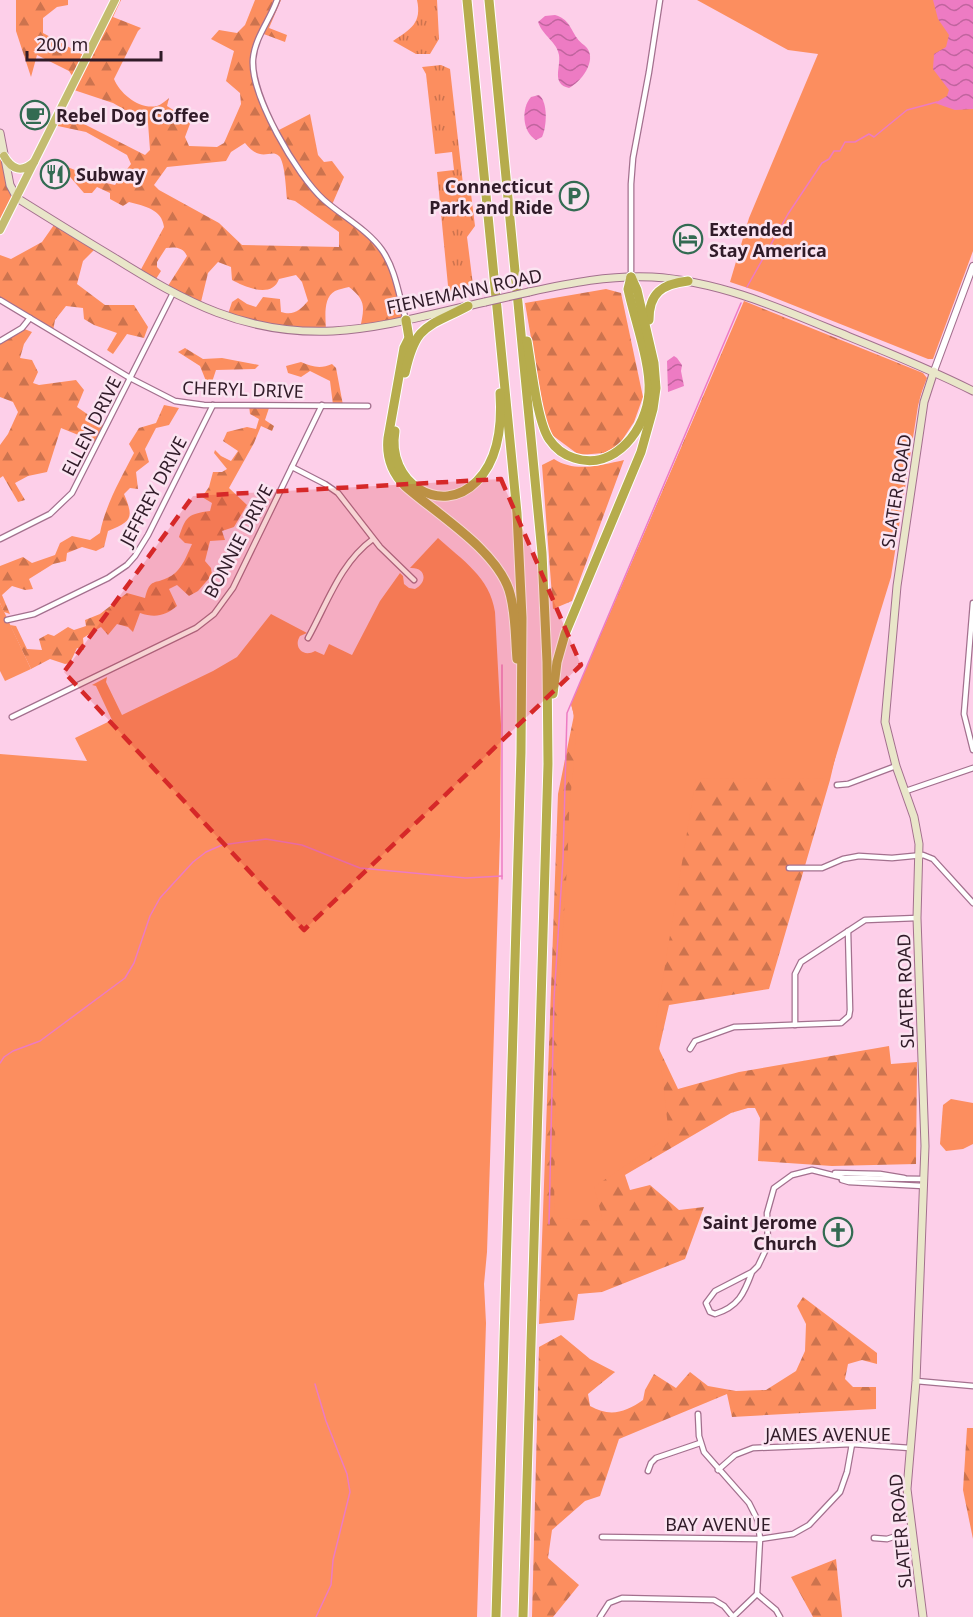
<svg xmlns="http://www.w3.org/2000/svg" width="973" height="1617" font-family="'Noto Sans',sans-serif">
<defs>
<pattern id="grass-tufts" width="24" height="20" patternUnits="userSpaceOnUse" patternTransform="scale(1.5)"><rect width="24" height="20" fill="#fc8e5f"/><path d="M3 7l-1-3M5 7V3M7 7l1-3M15 17l-1-3M17 17v-4M19 17l1-3" fill="none" stroke="#cc734e"/></pattern>
<pattern id="forest-firs" width="22" height="20" patternUnits="userSpaceOnUse" patternTransform="scale(1.5)"><rect width="22" height="20" fill="#fc8e5f"/><path d="M5 1l3.5 6h-7zM16 11l3.5 6h-7z" fill="#cc734e"/></pattern>
<pattern id="water-waves" width="16" height="10" patternUnits="userSpaceOnUse" patternTransform="scale(1.5)"><rect width="16" height="10" fill="#ed7bc3"/><path d="M0 5q4-4 8 0t8 0" fill="none" stroke="#c0649e"/></pattern>
</defs>
<rect width="100%" height="100%" fill="#fdcfe9"/>
<!-- grass -->
<g fill="url(#grass-tufts)">
<path d="M417 0H437L439 39 430 54H416L393 41C411 29 422 23 417 0Z"/>
<polygon points="441,65 450,69 464,193 471,194 475,226 467,237 474,293 453,294 449,296 437,172 454,170 452,152 435,154 426,74 422,67"/>
</g>
<!-- forest -->
<g fill="url(#forest-firs)" fill-rule="evenodd">
<path d="M16 0H68V5L57 7 43 18V33L87 57 115 0H121L113 17 141 28 138 31 114 79C120 94 140 110 157 106 161 105 165 101 169 98L167 106 191 121 185 137 189 146 217 147 224 143 241 104 240 93 226 81 234 51 211 39 219 30 237 33 245 25 255 0H281L269 28 287 35 285 42 261 33C246 76 260 93 277 131L310 114 318 155 324 162 332 161 344 177 331 207 373 241 387 260 406 320 360 329C364 308 367 301 349 287 345 288 339 289 335 291 322 298 326 320 326 332H315L227 317 232 302 238 298 247 304 256 307 263 297 280 299 281 312C294 316 300 310 308 301L302 282 296 275 279 279C272 299 245 287 232 280L231 267 218 262 208 273 200 306 166 289 187 256C183 247 175 247 166 248L157 262V267L161 271 154 282 139 273 164 227C162 209 144 206 129 202L123 206 110 199V193L97 187 92 193H84L58 163 106 183 115 185 131 164 127 155 86 132 53 125 57 117 82 123 145 155 150 150 148 123 113 103 71 89 75 80 69 71 37 55 31 77 16 31ZM245 143C262 164 270 148 279 156 285 162 286 190 287 199L295 201 339 232V247L242 245 219 223 159 190 154 185 167 167 226 161 231 152Z"/>
<polygon points="0,133 14,194 0,230"/>
<polygon points="56,222 97,247 83,261 77,284 105,305 134,305 148,327 144,338 127,334 113,354 107,350 117,333 94,325 84,319 83,308 66,306 55,320 53,331 0,300 0,255 11,259 42,242"/>
<polygon points="606,289 621,293 643,397 634,422 619,445 604,453 579,455 552,435 545,419 525,303"/>
<polygon points="744,301 923,373 927,378 919,399 830,780 769,989 669,1005 659,1049 678,1089 739,1072 889,1046 891,1064 917,1062 916,1164 832,1166 758,1161 760,1118 755,1108 748,1108 731,1113 625,1175 630,1190 650,1185 679,1210 704,1207 685,1259 602,1292 578,1294 574,1320 539,1324 558,794 574,715 571,704"/>
<polygon points="22,328 32,332 24,344 20,358 32,360 38,372 33,383 39,385 76,380 84,390 77,407 106,427 98,443 61,428 47,472 28,476 15,483 25,500 18,502 3,476 0,478 0,445 8,434 18,412 13,402 0,397 0,341"/>
<polygon points="185,348 203,359 222,358 259,365 255,369 216,370 212,382 206,381 200,366 178,352"/>
<path d="M301 362C312 367 321 369 332 364L336 368 343 405H333L330 381 310 371 301 377 288 373 286 366Z"/>
<path d="M164 405 179 408 169 425 156 428 145 449 149 462 136 472 138 489 130 488 124 494C134 518 132 521 108 531L104 547 96 551 82 547 67 553 66 561 53 564 29 579 33 589 25 590 12 586 2 595 10 614 4 612 0 603V566L23 557 32 563 55 555 60 543 72 536 90 540 100 533C105 506 121 478 134 453L129 444 139 428 156 423Z"/>
<path d="M249 405H270L265 420 274 426 272 431 261 426 254 443 229 488 247 505 234 527 222 531 225 540 210 541 205 561 211 568 212 575 198 591 189 596 177 585 169 589 177 606C165 616 155 618 140 613L133 632 128 627 117 624 108 635 101 627 83 638 84 650 77 648 70 663 65 664 50 659 31 669 10 625 16 626 27 649 42 650 39 639 48 634 54 636 68 627 74 630 86 626 85 620 100 614 127 593 145 598C150 577 155 585 169 577 181 572 187 555 192 544L185 543 179 537C186 516 188 514 210 511L212 503 202 497 209 487 213 472H222L227 469 214 453 215 450 221 456 231 461 238 451 223 441 227 432 247 427 256 429 259 419 250 414Z"/>
<path d="M554 459C575 473 601 465 624 460L572 601 553 609 542 465Z"/>
<path d="M803 1297 877 1353V1364L862 1360 848 1364 845 1379 853 1387H876V1409L732 1417 727 1394 619 1439 600 1496 585 1501 552 1530 548 1558 579 1585 553 1617H532L539 1347 561 1335 590 1359 615 1372 588 1394 590 1406C609 1417 625 1413 643 1400L645 1390 654 1374 676 1388 690 1372 708 1386 736 1391 766 1390 796 1371 805 1351 806 1324 797 1306Z"/>
<polygon points="967,1428 973,1428 973,1539 963,1490"/>
<polygon points="836,1559 842,1617 813,1617 791,1577"/>
</g>
<!-- green -->
<g fill="#fc8e5f">
<polygon points="697,0 973,0 973,251 933,359 928,359 760,292 730,282 749,218 818,54 788,50"/>
<path d="M744 303 915 371 925 378 918 406 891 577 829 779 696 778 656 1020 669 1136 594 1187 603 1221 554 1218C555 1132 556 1044 561 958 564 911 568 864 569 817 570 784 581 735 571 704Z"/>
<path d="M438 538C462 560 490 577 495 612L501 725 500 836 490 1161 487 1252 484 1284 486 1323 477 1617H0V754L87 761 75 738 112 720 96 686 92 685 107 677 106 682 122 715 213 671 237 657 271 614 307 633 300 636C293 647 303 658 315 651L324 655 329 644 352 655 380 601 400 573 403 576 404 584 409 588 415 589C428 582 426 567 410 568Z"/>
<polygon points="0,603 31,669 5,681 0,671"/>
<polygon points="951,1099 973,1103 973,1144 963,1149 946,1151 940,1144 943,1105"/>
</g>
<!-- water -->
<g fill="url(#water-waves)">
<polygon points="933,0 973,0 973,109 955,110 935,103 947,96 949,90 933,69 934,54 946,47 949,35 938,19"/>
<path d="M555 15C569 19 570 28 577 38 580 43 584 44 587 48 597 61 581 82 569 88 551 84 561 67 559 55 557 42 543 36 538 22L545 16Z"/>
<path d="M539 95C548 102 547 126 542 137L536 140C522 132 521 108 531 97Z"/>
<polygon points="674,356 677,358 682,365 681,371 684,386 668,392 667,361"/>
</g>
<g fill="none" stroke-linecap="round" stroke-linejoin="round">
<!-- stream -->
<g stroke="#ed7bc3" stroke-width="1.5">
<polyline points="747,287 788,214 822,163 829,159 834,151 840,151 845,142 855,142 869,134 874,137 907,110 937,102"/>
<polyline points="502,665 502,879"/>
<polyline points="0,1063 4,1057 13,1051 40,1041 125,978 134,963 150,916 160,898 193,862 206,852 222,845 266,839 302,845 360,868 466,878 502,876"/>
<polyline points="549,1224 554,999 563,859 567,713 741,303"/>
<polyline points="315,1384 326,1421 347,1474 350,1492 333,1560 331,1585 316,1617"/>
</g>
<!-- minor casing -->
<g stroke="#a3708e" stroke-width="7">
<g id="minor">
<path d="M277 0C270 20 255 37 253 59 250 95 297 176 324 200 342 216 368 230 382 250 396 270 399 297 406 320"/>
<polyline points="631,277 631,184 633,158 649,72 660,0"/>
<polyline points="0,300 130,378 175,401 204,405 368,406"/>
<polyline points="0,341 22,328 30,318"/>
<polyline points="292,467 325,484 338,493 380,547 414,580"/>
<polyline points="0,539 50,514 72,493 173,293"/>
<polyline points="973,603 964,714 973,750"/>
<polyline points="7,620 34,614 108,578 127,565 135,556 148,535 213,405"/>
<path d="M308 638C327 604 340 563 373 539"/>
<polyline points="12,717 196,628 214,614 233,588 322,405"/>
<polyline points="837,785 848,784 896,766"/>
<polyline points="906,791 973,768"/>
<polyline points="789,868 822,868 843,859 859,856 892,858 923,855 933,859 973,903"/>
<polyline points="795,1025 795,974 801,962 865,920 917,918"/>
<polyline points="690,1049 695,1041 734,1027 841,1023 849,1016 850,1010 848,931"/>
<polyline points="835,1173 880,1174 904,1178"/>
<polyline points="842,1180 849,1182 923,1186"/>
<path d="M752 1272C744 1294 738 1307 715 1314L710 1312 706 1303 715 1291 752 1272 758 1266 768 1245 767 1213 774 1188 792 1175 812 1170 844 1178 924 1179"/>
<polyline points="916,1381 973,1386"/>
<polyline points="698,1414 699,1436 704,1452 749,1503 758,1521 760,1539 757,1594 733,1617"/>
<polyline points="718,1470 735,1455 753,1448 852,1444 910,1448"/>
<polyline points="648,1471 651,1463 656,1458 700,1443"/>
<polyline points="602,1537 760,1539 793,1534 809,1525 840,1492 847,1472 852,1444"/>
<polyline points="874,1538 887,1539 912,1531"/>
<polyline points="757,1594 776,1610 780,1617"/>
<polyline points="600,1617 609,1603 622,1598 714,1600 724,1606 733,1617"/>
</g>
</g>
<!-- tertiary casing -->
<g stroke="#a3708e" stroke-width="8">
<polyline id="tertiary" points="934,371 973,266"/>
</g>
<!-- secondary casing -->
<g stroke="#a3708e" stroke-width="9">
<g id="secondary">
<path d="M0 133 10 185 17 198C49 218 81 238 113 257 185 302 245 335 333 331 385 328 435 313 485 302"/>
<path d="M529 292C570 283 610 275 652 277 717 281 775 306 835 331 882 350 928 368 973 391"/>
<polyline points="923,1617 907,1489 916,1381 925,1146 917,918 919,844 914,817 896,766 885,722 897,586 924,402 934,371"/>
</g>
</g>
<!-- trunk casing -->
<g stroke="#fff" stroke-width="10">
<g id="trunk">
<path d="M4 156C12 170 22 173 34 162"/>
<polyline points="0,230 115,0"/>
</g>
</g>
<!-- motorway casing -->
<g stroke="#fff" stroke-width="11">
<g id="motorway">
<polyline points="467,0 517,513 522,618 521,753 496,1617"/>
<polyline points="489,0 542,553 547,662 548,764 523,1617"/>
<polyline points="406,320 410,344"/>
<path d="M649 320C649 293 662 284 688 281"/>
<path d="M408 340 404 348 388 438C386 457 392 473 405 486 438 515 495 549 509 590 516 612 515 637 517 659"/>
<path d="M527 341C531 364 537 421 549 439 555 448 564 455 574 458 615 472 647 428 649 392 651 364 634 318 628 289L631 277"/>
<path d="M405 373C416 323 427 328 468 306"/>
<path d="M395 431C386 482 441 518 477 481 499 459 502 423 500 393"/>
<polyline points="553,694 557,662 565,634 641,452 653,409 656,388 654,363 637,290 631,277"/>
</g>
</g>
<!-- minor -->
<use href="#minor" stroke="#fff" stroke-width="4.5"/>
<!-- tertiary -->
<use href="#tertiary" stroke="#fff" stroke-width="6"/>
<!-- secondary -->
<use href="#secondary" stroke="#e9e6c9" stroke-width="7"/>
<!-- trunk -->
<use href="#trunk" stroke="#c4bc70" stroke-width="8"/>
<!-- motorway -->
<use href="#motorway" stroke="#b6ac4c" stroke-width="9"/>
<!-- secondary-bridge casing -->
<g stroke="#a3708e" stroke-width="9" stroke-linecap="butt">
<polyline id="secondary-bridge" points="485,302 529,292"/>
</g>
<!-- secondary-bridge -->
<use href="#secondary-bridge" stroke="#e9e6c9" stroke-width="7"/>
</g>
<!-- marked area -->
<path fill="#d62828" fill-opacity="0.2" stroke="#d62828" stroke-width="4.5" stroke-dasharray="12 8" stroke-linejoin="round" d="M501 479 581 665 304 930 64 672 193 496Z"/>
<!-- icons -->
<defs>
<g id="cafe-ring" transform="scale(1.5)"><circle r="9.5" fill="#fbe4f1" stroke="#336b52" stroke-width="1.5"/><path d="M-5.5-4.5H6V0H3Q3 3.5 0 3.5H-2.5Q-5.5 3.5-5.5 0ZM3-3.2v2h1.7v-2ZM-6 4.5H4V6H-6Z" fill="#336b52"/></g>
<g id="restaurant-ring" transform="scale(1.5)"><circle r="9.5" fill="#fbe4f1" stroke="#336b52" stroke-width="1.5"/><path d="M-5-6h1v4h1v-4h1v4h1v-4h1v5L-1.5 .5V6h-2V.5L-5-1ZM5-6V6H3V1.5H1.5Q1.5-4 5-6Z" fill="#336b52"/></g>
<g id="parking-ring" transform="scale(1.5)"><circle r="9.5" fill="#fbe4f1" stroke="#336b52" stroke-width="1.5"/><path d="M-3.5-5.5H1a3.5 3.5 0 0 1 0 7H-1V5.5H-3.5ZM-1-3.4V-.6H.8a1.4 1.4 0 0 0 0-2.8Z" fill="#336b52"/></g>
<g id="hotel-ring" transform="scale(1.5)"><circle r="9.5" fill="#fbe4f1" stroke="#336b52" stroke-width="1.5"/><path d="M-6-4.5h1.5V1H6V5H4.5V3h-9V5H-6ZM-4 0a1.8 1.8 0 1 1 3.6 0ZM.5 0V-2.5h3Q6-2.5 6 0Z" fill="#336b52"/></g>
<g id="church-ring" transform="scale(1.5)"><circle r="9.5" fill="#fbe4f1" stroke="#336b52" stroke-width="1.5"/><path d="M-1.2-6h2.4v3.5h3.3v2.4h-3.3V6h-2.4V-.1h-3.3v-2.4h3.3Z" fill="#336b52"/></g>
</defs>
<g fill-rule="evenodd">
<use href="#cafe-ring" x="35" y="115"/>
<use href="#restaurant-ring" x="55" y="174"/>
<use href="#parking-ring" x="574" y="196"/>
<use href="#hotel-ring" x="688" y="239"/>
<use href="#church-ring" x="838" y="1232"/>
</g>
<g text-anchor="middle" dominant-baseline="central" stroke-width="5" stroke-linejoin="round" paint-order="stroke">
<!-- poi labels -->
<g font-size="18" font-weight="bold" fill="#301b28" stroke="#fbe4f1" text-anchor="start">
<text x="56" y="115">Rebel Dog Coffee</text>
<text x="76" y="174">Subway</text>
<text x="553" y="186" text-anchor="end">Connecticut<tspan x="553" dy="21">Park and Ride</tspan></text>
<text x="709" y="229">Extended<tspan x="709" dy="21">Stay America</tspan></text>
<text x="817" y="1222" text-anchor="end">Saint Jerome<tspan x="817" dy="21">Church</tspan></text>
</g>
<!-- street labels -->
<g font-size="18" fill="#301b28" stroke="#fbe4f1">
<text transform="translate(464 291) rotate(-12)">FIENEMANN ROAD</text>
<text transform="translate(243 389) rotate(2)">CHERYL DRIVE</text>
<text transform="translate(91 426) rotate(-63)">ELLEN DRIVE</text>
<text transform="translate(153 491) rotate(-62)">JEFFREY DRIVE</text>
<text transform="translate(896 491) rotate(-81)">SLATER ROAD</text>
<text transform="translate(238 541) rotate(-62)">BONNIE DRIVE</text>
<text transform="translate(905 991) rotate(-92)">SLATER ROAD</text>
<text x="828" y="1434">JAMES AVENUE</text>
<text x="718" y="1524">BAY AVENUE</text>
<text transform="translate(900 1531) rotate(-95)">SLATER ROAD</text>
</g>
</g>
<!-- scale -->
<path d="M27 51v9h134v-9" fill="none" stroke="#301b28" stroke-width="3"/>
<text x="36" y="51" font-size="18" fill="#301b28" stroke="#fbe4f1" stroke-width="4.5" paint-order="stroke">200 m</text>
</svg>
